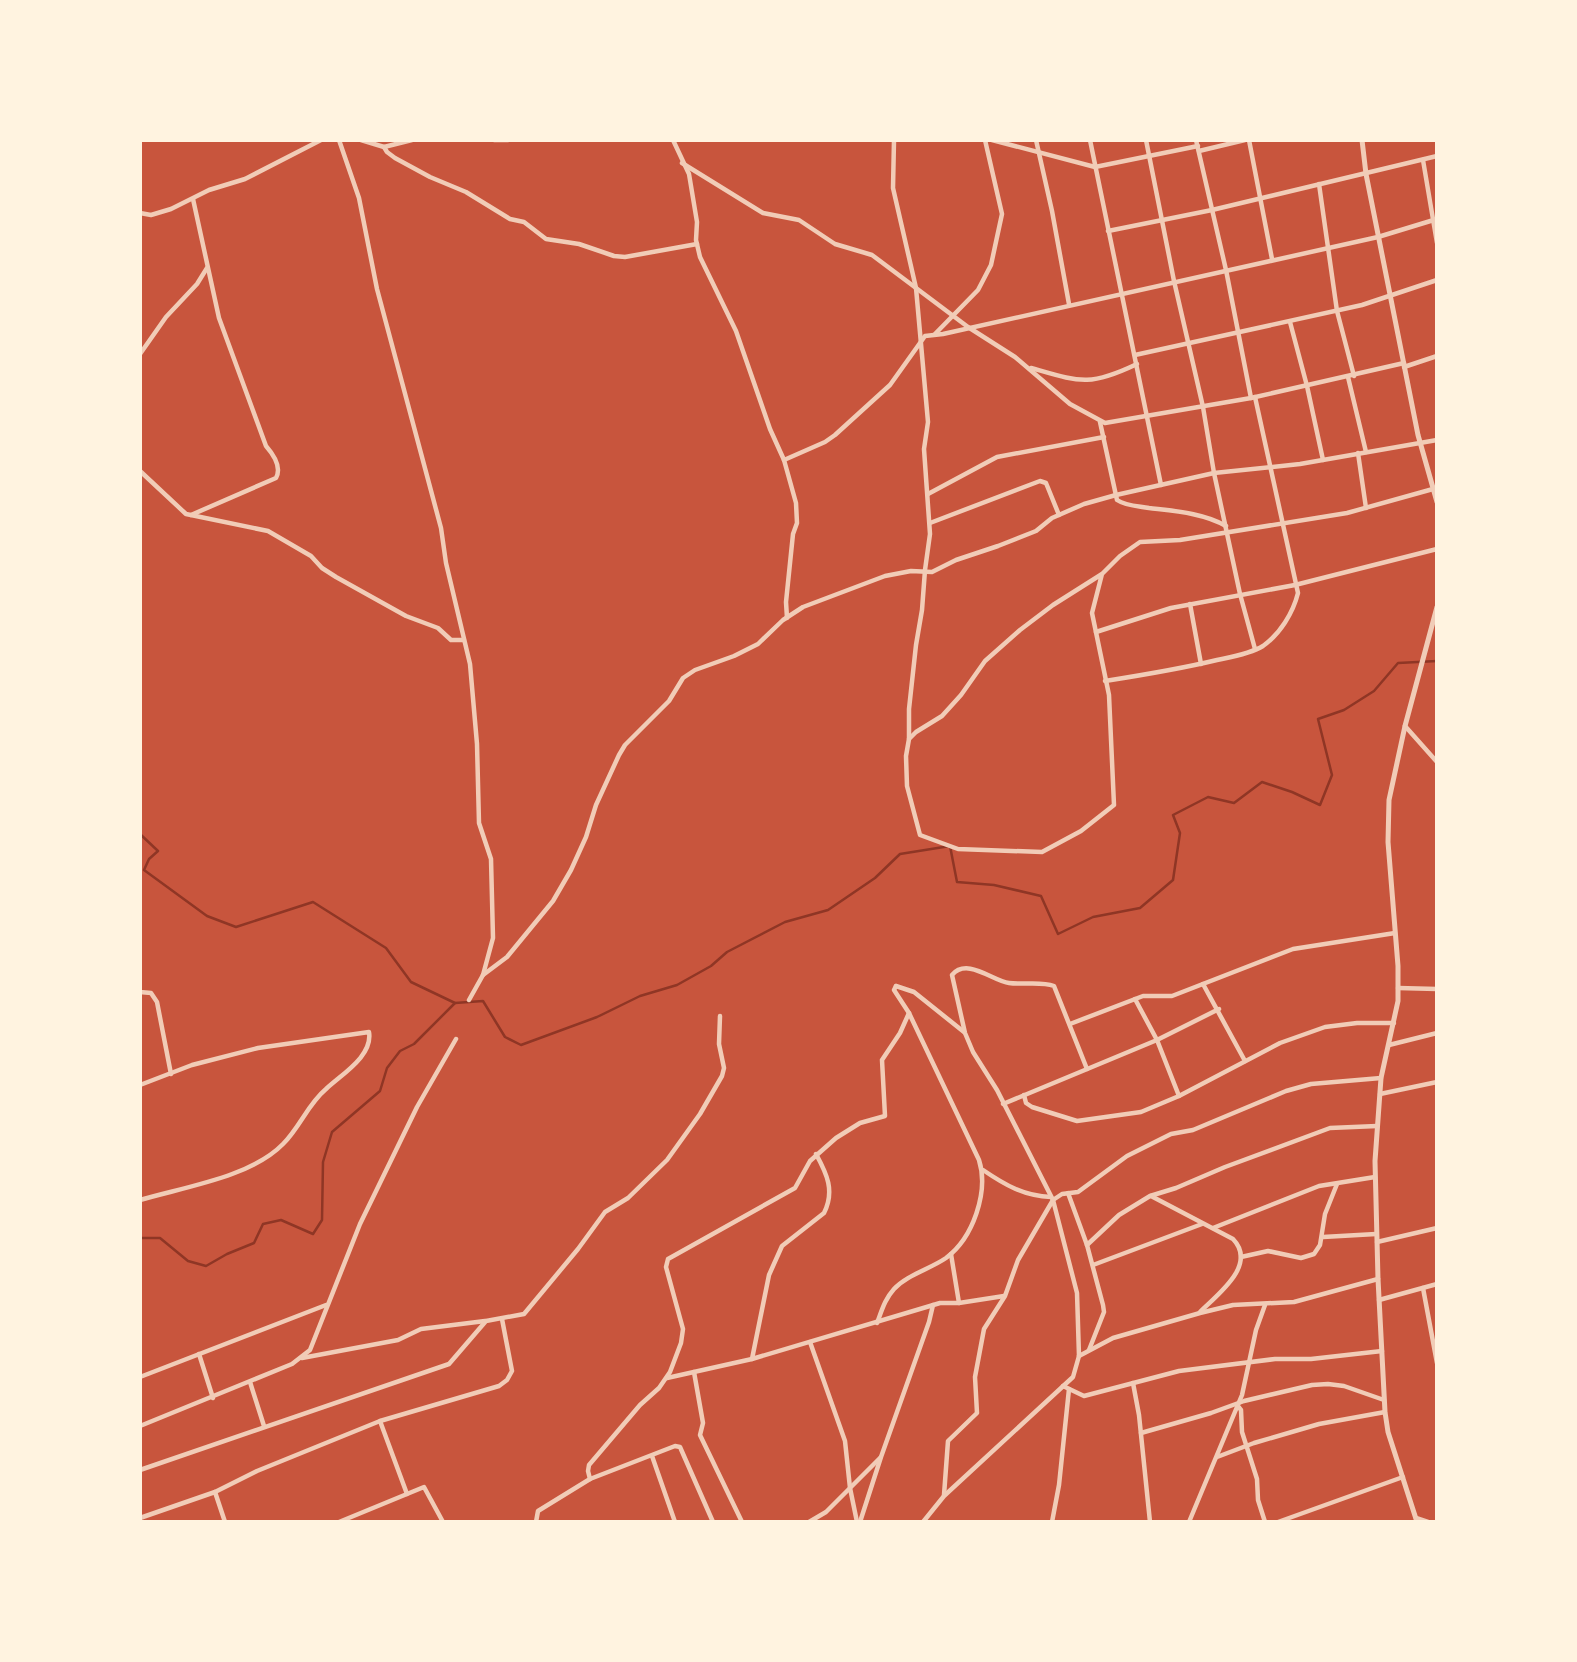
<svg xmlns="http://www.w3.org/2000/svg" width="1577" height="1662" font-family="Rubik,sans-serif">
<rect width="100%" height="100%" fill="#c8553d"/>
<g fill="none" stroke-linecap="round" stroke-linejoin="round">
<!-- stream -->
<g stroke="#8f3625" stroke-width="2.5">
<polyline points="140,834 158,851 149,859 144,870 207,916 236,927 313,902 386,948 411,982 455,1003 483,1001 505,1037 521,1045 597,1017 640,996 677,985 711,966 727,952 785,922 828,910 875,878 900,854 950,846 957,882 994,885 1041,896 1058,934 1093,917 1140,908 1173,880 1180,833 1173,815 1208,797 1234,803 1262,782 1292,792 1320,805 1332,775 1318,719 1344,710 1374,691 1398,663 1437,661"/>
<polyline points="140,1238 160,1238 188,1261 206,1266 227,1254 254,1243 263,1224 281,1220 313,1234 322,1220 323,1162 332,1132 380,1091 387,1068 400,1051 414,1044 455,1003"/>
</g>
<!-- minor -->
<g stroke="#f1ccb7" stroke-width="4.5">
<polyline points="339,140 359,198 377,289 441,528 446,563 470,664 477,744 479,823 491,859 493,938 483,975 469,1000"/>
<polyline points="361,140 384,147 412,140"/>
<polyline points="494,140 508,140"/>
<polyline points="673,140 689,174 697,222 696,240 700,257 736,331 770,429 784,460 796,503 797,523 793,534 786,602 787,618"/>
<polyline points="894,140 893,188 916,288 928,422 924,449 930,534 925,570 922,610 916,645 909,709 909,739"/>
<polyline points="992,140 1095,167 1198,146"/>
<polyline points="1036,140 1052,211 1069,304"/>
<polyline points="1090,140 1161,485"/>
<polyline points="1146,140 1174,281 1203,407 1214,473 1240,594 1255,649"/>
<polyline points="1196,140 1226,270 1251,398"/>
<polyline points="1249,140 1272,259"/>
<polyline points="384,147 387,152 395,158 430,177 466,192 510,219 524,222 546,239 579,244 614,256 625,257 697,244"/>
<polyline points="1199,151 1245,140"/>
<polyline points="1423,160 1437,243"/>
<polyline points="682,163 763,213 799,220 835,244 872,255 968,327 1015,357 1070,404 1105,423 1251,398 1404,363"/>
<polyline points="1319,184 1337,311 1354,376"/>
<polyline points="140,213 151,215 171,209 209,190 245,179 321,140"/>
<polyline points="1108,231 1212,210 1437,156"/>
<polyline points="1290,322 1307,386 1323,460"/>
<polyline points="935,334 978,290 991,265 1002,214 985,140"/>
<polyline points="140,354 166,317 197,284 207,268"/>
<polyline points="1135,355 1362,305 1437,280"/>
<polyline points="1404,367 1437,356"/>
<path d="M1031 368C1080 382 1089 387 1137 364"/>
<polyline points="1348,377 1366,452"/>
<path d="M1100 422 1117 500C1126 506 1138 506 1149 508 1174 511 1204 513 1226 526"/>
<polyline points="1358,453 1366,508"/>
<polyline points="784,460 825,442 835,435 890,385 925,336 943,334 1378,237 1437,219"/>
<polyline points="140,471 186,514 268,531 311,556 322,568 336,577 406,616 438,628 451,640 464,640"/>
<polyline points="928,494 997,457 1104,437"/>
<path d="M191 515 276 478C282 467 273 454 266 446L219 318 193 199"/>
<polyline points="930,523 1040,481 1046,483 1059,515"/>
<polyline points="1102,574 1092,613 1109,695 1114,805 1081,831 1042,852 958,849 920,835 907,786 906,756 909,739 916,732 942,716 961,695 985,661 1020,630 1053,605 1102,574 1120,556 1140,542 1180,540 1347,513 1433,489"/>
<polyline points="1190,604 1201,664"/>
<polyline points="1096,632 1171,608 1295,585 1437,549"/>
<path d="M1105 681C1143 675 1180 669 1217 660 1231 657 1250 654 1263 646 1280 634 1293 613 1298 593L1255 397"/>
<polyline points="1405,726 1437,762"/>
<polyline points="483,975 507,957 553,901 571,870 586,837 596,805 619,755 625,745 669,701 683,678 695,670 734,656 758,644 783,620 803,607 885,576 911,571 932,572 956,560 998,546 1036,531 1052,518 1084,504 1116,495 1214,473 1300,464 1437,440"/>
<polyline points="1203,984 1245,1061"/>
<polyline points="896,986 914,992 964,1032"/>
<polyline points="1398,988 1437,989"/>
<polyline points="140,992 151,993 157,1002 171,1074"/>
<polyline points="1135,999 1157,1040 1179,1096"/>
<polyline points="1070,1024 1143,996 1172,996 1293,949 1395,933"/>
<polyline points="1389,1045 1437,1033"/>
<path d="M140 1085 192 1065 258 1048 369 1032C373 1056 342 1074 326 1089 308 1104 300 1127 283 1144 251 1177 184 1187 140 1200"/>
<polyline points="1380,1094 1437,1082"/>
<polyline points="1024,1095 1026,1103 1032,1107 1077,1121 1141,1112 1179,1096 1280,1043 1325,1027 1357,1023 1394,1023"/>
<polyline points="1003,1104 1157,1040 1219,1009"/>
<path d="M983 1170C1005 1185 1024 1196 1051 1197"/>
<polyline points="1068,1193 1087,1245 1103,1305 1104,1312 1089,1350"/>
<path d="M1151 1196 1233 1239C1258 1265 1217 1295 1200 1312"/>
<polyline points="1213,1228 1319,1186 1375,1177"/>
<polyline points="1323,1237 1376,1234"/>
<polyline points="1377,1242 1437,1228"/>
<polyline points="1087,1245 1119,1215 1150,1196 1176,1188 1225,1167 1330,1128 1377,1126"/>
<polyline points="951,1254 959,1303"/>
<polyline points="1241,1257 1268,1251 1301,1258 1314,1254 1320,1245 1325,1214 1337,1184"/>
<polyline points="1093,1265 1202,1224"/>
<polyline points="1423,1288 1437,1363"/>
<polyline points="1379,1300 1437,1284"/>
<path d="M877 1323C882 1310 885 1299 894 1289 907 1275 930 1269 946 1258 973 1238 989 1192 979 1160L909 1013 894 990 896 986"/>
<polyline points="810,1342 845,1441 850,1488 857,1522"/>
<polyline points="199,1354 213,1398"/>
<polyline points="1079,1356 1113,1338 1200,1313 1233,1305 1294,1302 1378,1279"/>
<polyline points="302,1358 398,1340 421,1329 485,1321"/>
<path d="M752 1359 769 1275 782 1246 824 1213C835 1191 827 1174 816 1154"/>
<polyline points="694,1372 703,1423 700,1435 742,1522"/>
<polyline points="140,1377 326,1305"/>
<polyline points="667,1378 752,1359 940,1303 959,1303 1004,1296"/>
<polyline points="250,1382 264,1426"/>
<polyline points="1133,1383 1139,1415 1150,1522"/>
<polyline points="1063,1386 1084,1396 1179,1371 1275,1359 1311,1359 1382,1351"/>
<polyline points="1237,1405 1241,1410 1242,1432 1257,1479 1258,1500 1265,1522"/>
<polyline points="380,1421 407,1494"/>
<polyline points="140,1426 292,1364 310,1350 360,1224 417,1107 456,1039"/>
<polyline points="1141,1433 1211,1413 1244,1401 1312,1385 1328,1384 1344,1386 1384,1400"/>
<polyline points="652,1456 675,1522"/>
<polyline points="1217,1457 1254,1443 1319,1424 1385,1412"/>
<polyline points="140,1470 449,1364 486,1321 524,1314 578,1249 605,1212 628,1198 667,1160 700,1114 722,1076 724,1068 719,1044 720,1016"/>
<polyline points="590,1479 588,1471 589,1465 640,1405 659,1388 670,1372 681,1343 683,1329 666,1267 668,1259 795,1188 810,1161 836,1138 860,1123 885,1116 882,1060 900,1033 909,1013"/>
<polyline points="215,1492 225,1522"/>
<polyline points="944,1495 948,1441 977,1413 975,1377 984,1329 1005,1296 1018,1260 1053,1200 1062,1194 1078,1192 1127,1156 1171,1134 1193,1130 1286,1091 1311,1084 1381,1078"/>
<polyline points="140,1518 215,1492 257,1471 380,1421 499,1386 507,1380 512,1371 502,1319"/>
<polyline points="1416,1518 1428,1522"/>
<polyline points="339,1522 424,1487 443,1522"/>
<polyline points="536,1522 538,1511 590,1479 675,1446 680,1447 713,1522"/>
<polyline points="809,1522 826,1512 880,1458"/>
<polyline points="860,1522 881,1457 929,1322 933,1305"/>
<path d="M923 1522 944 1496 1073 1377 1079 1356 1077 1293 1053 1200 997 1090 973 1052 965 1033 952 975C967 957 993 981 1009 983 1024 985 1041 981 1054 986L1087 1069"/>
<polyline points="1052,1522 1059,1485 1069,1389"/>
<polyline points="1189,1522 1242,1395 1256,1330 1265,1305"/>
<polyline points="1278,1522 1403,1477"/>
</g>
<!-- tertiary -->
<g stroke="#f1ccb7" stroke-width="5">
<polyline points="1362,140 1366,174 1418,435 1437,502"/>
<polyline points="1417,1522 1388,1432 1385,1412 1378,1279 1375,1161 1381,1078 1398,1001 1398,966 1388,842 1389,800 1405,726 1437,607"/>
</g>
</g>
<!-- border -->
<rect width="1577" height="1662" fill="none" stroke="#fff3e0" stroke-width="284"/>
</svg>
